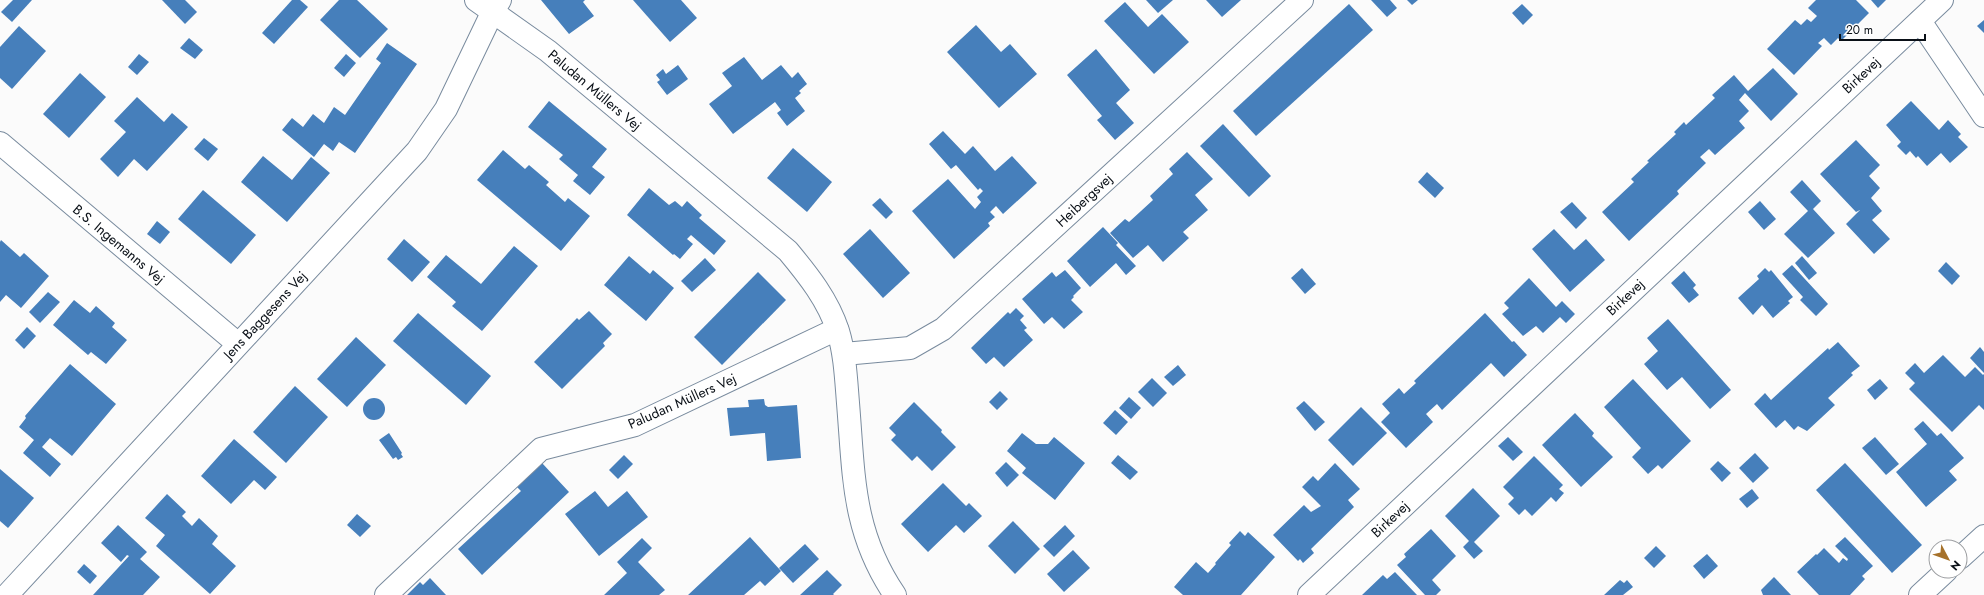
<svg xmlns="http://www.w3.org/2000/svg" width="1984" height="595" font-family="Jost,sans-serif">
<rect width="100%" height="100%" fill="#fbfbfb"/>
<!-- building -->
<g fill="#467fbb">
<polygon points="13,0 32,0 12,22 1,12"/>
<polygon points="162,0 185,0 197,12 185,24"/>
<polygon points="292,0 300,0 308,7 274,44 262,33"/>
<polygon points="339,0 357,0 388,29 360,58 320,20"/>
<polygon points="541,0 585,0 583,2 594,16 569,34"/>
<polygon points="633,0 681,0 697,18 670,42"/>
<polygon points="1146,0 1173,0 1158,13"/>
<polygon points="1206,0 1241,0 1222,17"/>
<polygon points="1371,0 1390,0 1397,8 1387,17"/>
<polygon points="1407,0 1418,0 1412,5"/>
<polygon points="1816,0 1856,0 1869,13 1841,41 1838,38 1831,45 1824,38 1818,43 1822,46 1794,75 1767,49 1795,20 1801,25 1807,19 1811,22 1817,16 1808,8"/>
<polygon points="1871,0 1886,0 1878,8"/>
<polygon points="1125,2 1148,27 1162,14 1189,42 1154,74 1104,21"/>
<polygon points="1349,4 1373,30 1256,136 1233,111"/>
<polygon points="1522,4 1533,15 1523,25 1512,13"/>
<polygon points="1984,20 1984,33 1977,26"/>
<polygon points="976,25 1001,52 1010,44 1037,74 999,108 947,52"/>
<polygon points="19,26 46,51 12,89 0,78 0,47"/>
<polygon points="189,38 203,50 195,59 180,48"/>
<polygon points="387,43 417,64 355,153 339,142 333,151 324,144 314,157 282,130 292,118 303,127 313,114 324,123 334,107 345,115 381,63 376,59"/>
<polygon points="1096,49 1130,90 1116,103 1134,123 1115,140 1097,120 1102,116 1067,75"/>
<polygon points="139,54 149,62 137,75 128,67"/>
<polygon points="346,54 356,63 344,77 334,68"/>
<polygon points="744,57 762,80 781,65 792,78 798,72 807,84 799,91 801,93 795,98 805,111 787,126 777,113 781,110 775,102 733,134 709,104 732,86 722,73"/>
<polygon points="678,65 688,79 667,95 657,82 660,80 656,75 663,69 666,74"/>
<polygon points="1773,68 1798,94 1771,121 1745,93 1739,100 1749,111 1739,121 1745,128 1715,155 1709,149 1700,157 1706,163 1677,191 1679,194 1629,241 1602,212 1634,182 1631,179 1649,162 1647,161 1676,134 1674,132 1684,122 1686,125 1715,98 1712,95 1734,75 1748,91"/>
<polygon points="80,73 106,97 69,138 43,114"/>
<polygon points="137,97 164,122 172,113 188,127 147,171 134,159 118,177 100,159 126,132 114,121"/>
<polygon points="549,101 607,149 592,167 605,177 590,195 573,181 578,175 559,159 563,155 528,127"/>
<polygon points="1911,101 1939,130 1948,120 1961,134 1958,137 1968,147 1950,163 1941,153 1927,166 1918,156 1916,158 1910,151 1906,155 1897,146 1901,142 1886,125"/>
<polygon points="1223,124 1271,176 1249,197 1200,146"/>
<polygon points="943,131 965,154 973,146 995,171 1012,156 1037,183 1003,214 996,206 990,212 995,217 988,223 990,226 954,259 912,211 948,179 975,209 981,202 977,197 983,191 980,188 978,190 956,165 951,169 929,144"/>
<polygon points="204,138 218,149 208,161 194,149"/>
<polygon points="1856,140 1880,165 1869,176 1880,188 1871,198 1882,211 1872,220 1890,239 1874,254 1846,224 1860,210 1856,212 1820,174"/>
<polygon points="793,148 832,182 807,212 767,178"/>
<polygon points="503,150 525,169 529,165 549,182 546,185 565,202 568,198 590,216 561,251 477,180"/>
<polygon points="1187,152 1213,179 1195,195 1208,210 1183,232 1189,238 1163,262 1148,245 1133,258 1110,233 1125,219 1129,222 1153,200 1150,196 1173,174 1169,169"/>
<polygon points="263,156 292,180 311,157 330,173 287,222 241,182"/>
<polygon points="1427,172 1444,188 1435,198 1418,182"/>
<polygon points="1802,180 1821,201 1813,209 1835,233 1808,258 1784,234 1808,211 1790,192"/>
<polygon points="649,188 669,205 675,201 682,207 687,201 702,215 699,218 726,241 714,255 691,235 687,239 693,244 680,259 674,254 673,255 627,215"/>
<polygon points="203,190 256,235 231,264 178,219"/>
<polygon points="880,198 893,212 886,219 872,205"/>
<polygon points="1760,201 1776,219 1764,230 1748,212"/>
<polygon points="1572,202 1587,218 1576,229 1560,212"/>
<polygon points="157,221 170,232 160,244 147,234"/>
<polygon points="1103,227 1118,243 1116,245 1136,266 1126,275 1116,263 1090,287 1067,261"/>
<polygon points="870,229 910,273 883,298 843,254"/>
<polygon points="1554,229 1574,250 1586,239 1605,260 1570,292 1532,249"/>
<polygon points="404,239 430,262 412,282 387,259"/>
<polygon points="1,240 20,257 24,253 49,276 21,308 6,295 0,302 0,242"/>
<polygon points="514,246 538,266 482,331 452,306 456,302 427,277 446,255 481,284"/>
<polygon points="629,256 650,274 653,270 674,288 646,321 604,285"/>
<polygon points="1802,256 1817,273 1809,280 1795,263"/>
<polygon points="705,258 716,270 692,292 681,281"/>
<polygon points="1946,262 1960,276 1952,285 1938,271"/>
<polygon points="1792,265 1828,304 1816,316 1800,300 1803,297 1782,274"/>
<polygon points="1302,268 1316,284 1305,294 1291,278"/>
<polygon points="1765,268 1769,272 1771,270 1793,297 1788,301 1790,303 1773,318 1762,305 1753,315 1738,298 1759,279 1757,276"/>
<polygon points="1065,270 1081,288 1073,296 1074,297 1071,300 1083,312 1064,329 1052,317 1044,324 1022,299 1052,272 1056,277"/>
<polygon points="1684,271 1696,285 1693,288 1699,295 1689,303 1671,283"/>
<polygon points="758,272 786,300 722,365 694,337"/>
<polygon points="1529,278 1556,307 1562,301 1575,314 1566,323 1560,317 1543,333 1536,326 1523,336 1502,314 1509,308 1504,303"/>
<polygon points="48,292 60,302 40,323 29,312"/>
<polygon points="74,300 90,313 96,306 115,323 112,327 127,340 106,364 91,352 88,355 53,325"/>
<polygon points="1016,308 1024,316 1020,320 1027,328 1024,330 1033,340 1004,367 994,357 986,364 971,348 1008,312 1010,314"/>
<polygon points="589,311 612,334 603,343 605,346 562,389 534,362 577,318 579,320"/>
<polygon points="418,313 491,376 466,405 393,341"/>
<polygon points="1485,313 1512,342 1514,341 1527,355 1504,377 1491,363 1442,410 1437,404 1426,414 1433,422 1406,448 1381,422 1390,413 1382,404 1399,388 1404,394 1416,383 1414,381"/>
<polygon points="1668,319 1731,390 1710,409 1682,377 1667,390 1644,364 1658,351 1647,338"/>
<polygon points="27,327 36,336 24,349 15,340"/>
<polygon points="356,337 386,365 347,407 317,379"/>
<polygon points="1838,342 1860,366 1851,373 1853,375 1828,398 1835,405 1807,431 1798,426 1794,430 1785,420 1776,428 1754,404 1765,393 1771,400 1828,348 1829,350"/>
<polygon points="1980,347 1984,352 1984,373 1970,358"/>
<polygon points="1943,355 1965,377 1975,367 1983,375 1984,374 1984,410 1979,405 1952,432 1909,389 1915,383 1905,373 1915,363 1924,373"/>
<polygon points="70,364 116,404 72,456 50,438 42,447 61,464 50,477 23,453 34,440 19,427 26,418 25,416"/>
<polygon points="1178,365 1186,375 1173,386 1164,377"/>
<polygon points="1152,378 1167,393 1153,407 1138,392"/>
<polygon points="1633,379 1691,441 1662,469 1658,465 1648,474 1632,457 1641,448 1604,407"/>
<polygon points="1880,379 1888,388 1875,400 1867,390"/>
<polygon points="295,386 328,417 286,463 253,432"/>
<polygon points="1000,391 1008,399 997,410 989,402"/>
<polygon points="1129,397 1141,408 1131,419 1119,408"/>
<circle cx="374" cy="409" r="11"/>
<polygon points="764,399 765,405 768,407 797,405 801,458 767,461 765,433 730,436 727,408 749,407 748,400"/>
<polygon points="1304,401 1325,422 1315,431 1296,408"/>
<polygon points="914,402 942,430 941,432 956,447 932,471 917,456 912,461 891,440 896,435 889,428"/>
<polygon points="1361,407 1387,433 1353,466 1328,440"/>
<polygon points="1115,410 1128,422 1116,435 1103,423"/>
<polygon points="1575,413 1594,433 1592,436 1613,457 1581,487 1542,445"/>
<polygon points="1923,421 1937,436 1941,433 1964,458 1949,471 1957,480 1926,507 1896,472 1927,444 1914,429"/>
<polygon points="389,433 402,453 401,454 403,457 398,460 396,457 393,459 379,440"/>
<polygon points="1022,433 1036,444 1048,444 1054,437 1085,463 1055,500 1022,473 1026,468 1007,451"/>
<polygon points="1508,437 1523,452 1513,461 1498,446"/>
<polygon points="1875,437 1899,464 1886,475 1862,448"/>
<polygon points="234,439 277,477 265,490 254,480 231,504 201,476"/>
<polygon points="1755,453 1769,468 1753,483 1739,468"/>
<polygon points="624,455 633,464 618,479 609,470"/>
<polygon points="1118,455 1138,472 1130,480 1111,463"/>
<polygon points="1534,456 1563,485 1559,489 1564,493 1556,502 1551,497 1532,516 1525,509 1519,515 1508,504 1514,498 1503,487"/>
<polygon points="1718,461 1731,473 1722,482 1710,469"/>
<polygon points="1006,462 1019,475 1007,487 995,473"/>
<polygon points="542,463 569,492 482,575 458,549 521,491 516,486"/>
<polygon points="1335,463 1360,489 1348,500 1354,507 1311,549 1314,553 1303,563 1300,559 1298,561 1273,535 1304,505 1311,512 1321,506 1302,487 1313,476 1318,481"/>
<polygon points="1845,463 1922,545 1892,573 1816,490"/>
<polygon points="0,469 34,498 8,528 0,521"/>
<polygon points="943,483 966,506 969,503 982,516 964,533 956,525 928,552 901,524"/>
<polygon points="1473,488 1500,516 1474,542 1483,551 1474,559 1463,547 1469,541 1445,516"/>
<polygon points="1752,489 1759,498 1747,508 1739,499"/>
<polygon points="595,491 608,507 627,491 648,517 599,556 565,514"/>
<polygon points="167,494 186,512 182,516 192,526 199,518 218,536 212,544 236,566 210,594 156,546 165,535 145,518"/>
<polygon points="357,514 371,526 360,537 347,525"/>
<polygon points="1013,521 1040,549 1015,574 988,546"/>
<polygon points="118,525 147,552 140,559 160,577 143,595 93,595 129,556 127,555 121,562 101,543"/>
<polygon points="1065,525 1075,536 1054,557 1043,546"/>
<polygon points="1431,529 1456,556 1432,580 1441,590 1436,595 1425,595 1397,565 1406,557 1404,554"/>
<polygon points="1240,531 1245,536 1248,532 1275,557 1241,595 1183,595 1174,587 1196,562 1208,573 1216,564 1215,563 1231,545 1229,543"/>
<polygon points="750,537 781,571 765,586 760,581 744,595 688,595"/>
<polygon points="1845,537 1873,566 1862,576 1865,579 1850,595 1819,595 1797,572 1816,554 1817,555 1824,548 1839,563 1843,558 1847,561 1848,559 1835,546"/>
<polygon points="642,538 652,548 638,562 665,590 659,595 604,595 627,573 617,562"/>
<polygon points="805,544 819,559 793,583 779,568"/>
<polygon points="1656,546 1666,556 1654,568 1644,558"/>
<polygon points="1073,550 1090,568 1064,592 1047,574"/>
<polygon points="1707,554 1718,566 1704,579 1693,566"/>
<polygon points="84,564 97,576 90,584 77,572"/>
<polygon points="827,570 842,585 833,594 834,595 800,595"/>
<polygon points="1395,572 1417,595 1362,595 1383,575 1387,579"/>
<polygon points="1774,577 1791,595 1763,595 1761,590"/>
<polygon points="430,578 446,595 407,595 420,582 423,585"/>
<polygon points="1620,580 1624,583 1627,580 1633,587 1623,595 1604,595"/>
</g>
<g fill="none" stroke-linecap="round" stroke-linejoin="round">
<!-- minor casing -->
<g stroke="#798b9e" stroke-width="24">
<g id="minor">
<path d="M476 0 548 51 788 251C808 275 828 300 838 331 845 354 846 378 848 403 854 475 852 532 895 595"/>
<polyline points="1920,21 1984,116"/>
<polyline points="0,143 238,344"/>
<polyline points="844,354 910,348 943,329 1302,0"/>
<polyline points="1960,558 1984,536"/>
<polyline points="7,595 417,151 446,109 492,13 500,0"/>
<polyline points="386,595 541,449 635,425 837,329"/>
<polyline points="1309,595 1942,0"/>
<polyline points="1920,595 1946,571"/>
</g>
</g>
<!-- minor -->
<use href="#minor" stroke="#fff" stroke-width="22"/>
</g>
<g text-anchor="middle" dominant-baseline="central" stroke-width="3" stroke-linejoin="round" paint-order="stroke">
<!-- street labels -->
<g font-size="14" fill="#0a1017" stroke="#fff">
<text transform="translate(1861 75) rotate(-43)">Birkevej</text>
<text transform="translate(595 90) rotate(40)">Paludan Müllers Vej</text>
<text transform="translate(1084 200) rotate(-43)">Heibergsvej</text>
<text transform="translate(119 244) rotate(40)">B.S. Ingemanns Vej</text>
<text transform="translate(1625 297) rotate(-43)">Birkevej</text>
<text transform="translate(265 315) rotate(-47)">Jens Baggesens Vej</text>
<text transform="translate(682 401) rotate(-24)">Paludan Müllers Vej</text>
<text transform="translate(1390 519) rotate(-43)">Birkevej</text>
</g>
</g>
<!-- north arrow -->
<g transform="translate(1948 559) rotate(131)"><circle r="19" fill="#ffffff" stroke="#9d9fa2"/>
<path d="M0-3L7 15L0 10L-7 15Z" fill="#a6722b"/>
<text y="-6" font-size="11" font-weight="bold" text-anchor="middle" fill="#0a1017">N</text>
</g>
<!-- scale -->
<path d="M1840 34v6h85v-6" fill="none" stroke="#0a1017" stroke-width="2"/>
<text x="1846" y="34" font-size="12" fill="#0a1017" stroke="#ffffff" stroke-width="3" paint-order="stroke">20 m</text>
</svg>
